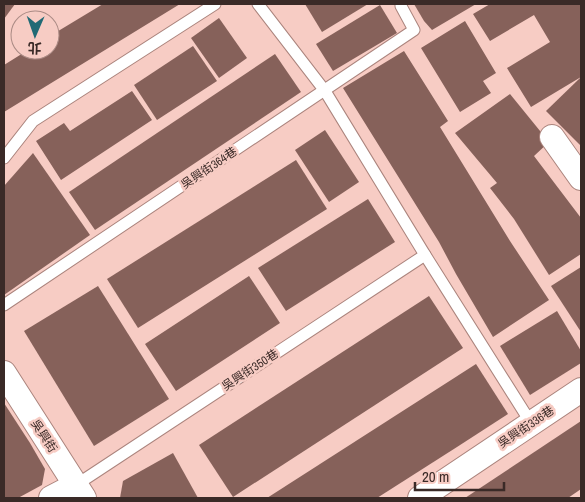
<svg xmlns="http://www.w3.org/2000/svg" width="585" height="502" font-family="'Archivo Narrow','Noto Sans TC',sans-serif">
<rect width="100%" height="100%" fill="#f7ccc4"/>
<!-- building -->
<g fill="#86615a">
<polygon points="4,4 15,4 4,19"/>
<polygon points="103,4 180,4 4,112 4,65 28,50 50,50 50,36"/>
<polygon points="305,4 368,4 322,32"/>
<polygon points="414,4 476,4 432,30 424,21"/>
<polygon points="490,4 581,4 581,77 531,107 507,68 550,42 534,15 490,41 473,14"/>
<polygon points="380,5 397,33 333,71 316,44"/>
<polygon points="219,18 247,58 219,78 191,38"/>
<polygon points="465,21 496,73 483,81 491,93 460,112 421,48"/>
<polygon points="193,46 217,81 157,120 134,85"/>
<polygon points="404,51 448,121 440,127 510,241 549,300 493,337 456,274 439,242 343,88"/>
<polygon points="275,54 301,92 95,230 69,192"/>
<polygon points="580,78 581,80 581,146 546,111"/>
<polygon points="132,91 152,120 61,180 36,141 64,123 70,131"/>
<polygon points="510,94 549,142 534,156 581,218 581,254 549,275 514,219 490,188 497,183 455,133"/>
<polygon points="325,130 359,182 329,202 295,150"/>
<polygon points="33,153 90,235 4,295 4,186"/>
<polygon points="296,160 327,209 138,328 107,279"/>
<polygon points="368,199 395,242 286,311 258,268"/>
<polygon points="581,267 581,332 551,286"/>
<polygon points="249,276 280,323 176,391 145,344"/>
<polygon points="98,286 169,399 94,446 24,331"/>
<polygon points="429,296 463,348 233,497 199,445"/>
<polygon points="557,311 581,351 581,363 530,395 500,346"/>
<polygon points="476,364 508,414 457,447 377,498 267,498"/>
<polygon points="4,403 30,443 45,469 42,485 18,498 4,498"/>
<polygon points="581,421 581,489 568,498 465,498"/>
<polygon points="173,453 198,498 120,498 123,481"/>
</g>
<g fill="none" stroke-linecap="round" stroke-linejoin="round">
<!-- service casing -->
<g stroke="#ab847d" stroke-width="13">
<g id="service">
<polyline points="258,4 325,91 425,255 531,423"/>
<polyline points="4,158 33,121 215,4"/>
<polyline points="4,305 414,30 401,6 401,4"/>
<polyline points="76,485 425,255"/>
</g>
</g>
<!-- minor casing -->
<g stroke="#ab847d" stroke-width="26">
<g id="minor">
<polyline points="552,137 581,178"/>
<polyline points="4,373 84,498"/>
<polyline points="51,498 76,485"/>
<polyline points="420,498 581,390"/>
</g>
</g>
<!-- service -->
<use href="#service" stroke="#fff" stroke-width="11"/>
<!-- minor -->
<use href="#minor" stroke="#fff" stroke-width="24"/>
</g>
<g text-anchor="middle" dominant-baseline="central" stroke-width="5" stroke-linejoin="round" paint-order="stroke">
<!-- street labels -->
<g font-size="12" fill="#3a2a27" stroke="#f7ccc4">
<text transform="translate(209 168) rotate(-34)">吳興街364巷</text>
<text transform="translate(250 370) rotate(-33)">吳興街350巷</text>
<text transform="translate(526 427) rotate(-34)">吳興街336巷</text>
<text transform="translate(44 436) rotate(57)">吳興街</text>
</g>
</g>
<!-- border -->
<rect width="585" height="502" fill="none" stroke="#3a2a27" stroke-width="10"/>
<!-- north arrow -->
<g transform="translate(35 35) rotate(182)"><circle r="24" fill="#f7ccc4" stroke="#ab8b85"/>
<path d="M0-4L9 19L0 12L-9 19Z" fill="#216a75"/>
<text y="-8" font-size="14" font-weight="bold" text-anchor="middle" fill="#3a2a27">北</text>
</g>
<!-- scale -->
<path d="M415 482v8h89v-8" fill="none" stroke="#3a2a27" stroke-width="2.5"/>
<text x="422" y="482" font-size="15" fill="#3a2a27" stroke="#f7ccc4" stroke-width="4" paint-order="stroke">20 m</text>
</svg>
